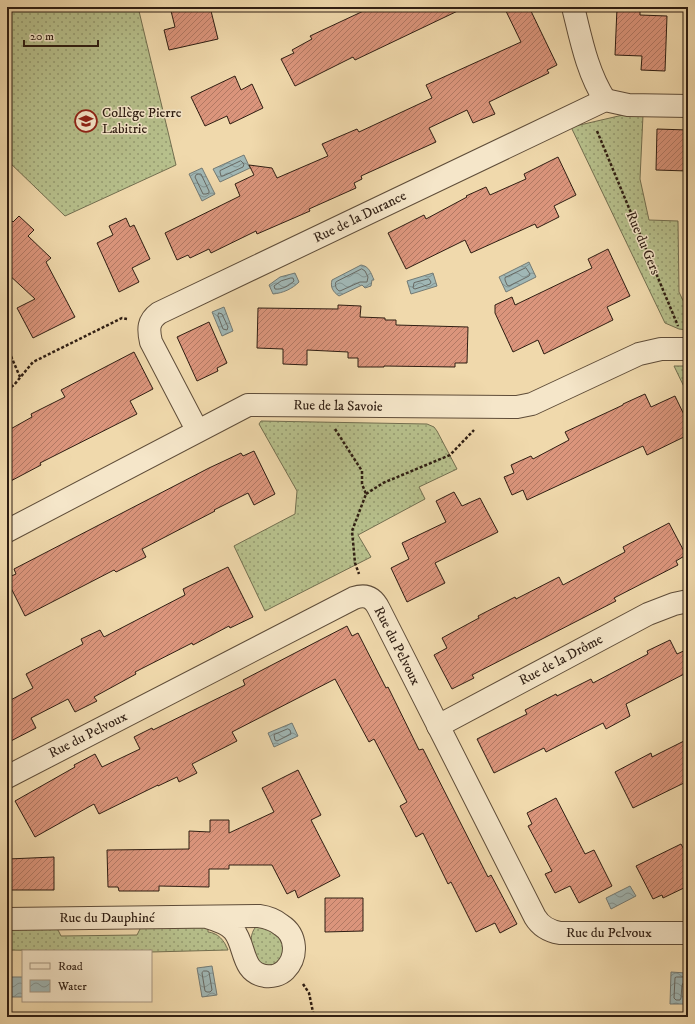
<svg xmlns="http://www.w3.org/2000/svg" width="695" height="1024" font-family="'IM FELL DW Pica',serif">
<defs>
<pattern id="grass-dots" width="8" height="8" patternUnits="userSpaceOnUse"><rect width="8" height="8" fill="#b7c08c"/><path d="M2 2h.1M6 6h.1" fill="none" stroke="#959b71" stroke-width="1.8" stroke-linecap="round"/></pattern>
<pattern id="water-waves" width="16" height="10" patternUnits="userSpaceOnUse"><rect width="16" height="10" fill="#a0b7b5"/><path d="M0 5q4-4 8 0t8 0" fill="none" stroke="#839492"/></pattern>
<pattern id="building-hatch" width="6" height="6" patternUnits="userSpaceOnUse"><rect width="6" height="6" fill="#db957c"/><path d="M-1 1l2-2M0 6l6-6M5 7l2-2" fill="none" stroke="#b27964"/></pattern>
</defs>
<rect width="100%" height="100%" fill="#f0d9ac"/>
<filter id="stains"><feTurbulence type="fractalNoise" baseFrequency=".005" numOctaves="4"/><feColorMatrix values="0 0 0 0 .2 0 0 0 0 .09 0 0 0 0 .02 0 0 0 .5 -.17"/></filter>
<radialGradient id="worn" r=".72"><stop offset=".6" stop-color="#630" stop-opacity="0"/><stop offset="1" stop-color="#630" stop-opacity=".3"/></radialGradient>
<!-- grass -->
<g fill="url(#grass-dots)" stroke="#736f50">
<polygon points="7,7 138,7 176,165 65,216 7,160"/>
<polygon points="623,115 643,115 640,179 649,220 678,221 679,292 688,311 688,330 679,329 665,323 571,127"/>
<polygon points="674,366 688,366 688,395"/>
<polygon points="261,421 427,424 434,427 437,431 457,469 419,487 425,499 358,535 371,557 265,611 234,546 295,514 297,491 259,424"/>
<path d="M208 926V932C218 933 224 940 228 950L151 952 7 950V928H57L61 936 137 935 141 927Z"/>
<path d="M257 926 268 928 281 937 285 956 273 967C270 967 267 967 264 965 252 959 246 935 257 926Z"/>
</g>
<!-- water -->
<g fill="url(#water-waves)" stroke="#737a74">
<polygon points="244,155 250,168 220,182 213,169"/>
<polygon points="202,168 215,194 202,201 189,174"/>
<polygon points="529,262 536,277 506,292 499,277"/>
<path d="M361 265C369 266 371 273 374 280H372L371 286 365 288 362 285 339 296C333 292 330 287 332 280Z"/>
<path d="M295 273 299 282C292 289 283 293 273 294L269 285 280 277Z"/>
<polygon points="433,273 437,286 411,294 407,281"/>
<polygon points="224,307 233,331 222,336 212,312"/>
<polygon points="292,723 298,736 274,747 268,733"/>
<polygon points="630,886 636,896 611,909 606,898"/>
<polygon points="212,966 217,995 202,997 197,968"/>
<polygon points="671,972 686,973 685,1004 670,1004"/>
<polygon points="7,977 23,977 23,997 8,997"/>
</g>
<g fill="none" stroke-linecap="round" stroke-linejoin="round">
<!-- shore -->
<g stroke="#686a64" stroke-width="1">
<polygon points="241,161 244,164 243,167 223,176 221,176 220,172 220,171"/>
<polygon points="199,174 201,174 209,191 209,193 206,194 203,194 195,177 196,175"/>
<polygon points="526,268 530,274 529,276 509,286 507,285 505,280 505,278"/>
<path d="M362 269 365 271 368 277 367 282H360L340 291C337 291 334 285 336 282Z"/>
<path d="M291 278H293L294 281C289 286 281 290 275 289L274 286 281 281Z"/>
<polygon points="429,279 431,282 430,284 415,289 413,288 414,283"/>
<polygon points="219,313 222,314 228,327 227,330 223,329 218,316"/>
<polygon points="288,729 290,730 291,734 277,741 275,740 274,735"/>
<polygon points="204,971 207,971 209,972 212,990 210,992 207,992 205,991 202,973"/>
<polygon points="677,977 685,977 686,979 682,985 681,998 680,1000 676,1000 674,998 675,978"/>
</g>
</g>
<!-- building -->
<g fill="url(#building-hatch)" stroke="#2f1e13">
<polygon points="170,7 210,7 218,39 169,50 164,30 175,27"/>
<polygon points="372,7 466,7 355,60 353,57 295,86 281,59 294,53 292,50 312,39 310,36"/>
<polygon points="504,7 529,7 557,65 547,70 549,73 489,102 495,114 473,123 467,110 429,128 436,142 361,176 362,179 354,183 356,188 309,209 310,211 257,234 256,231 211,253 209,249 190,258 188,255 177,260 165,233 240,196 235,184 254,175 249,165 272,168 277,178 328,156 322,144 357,129 359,132 432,98 426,85 521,42"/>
<polygon points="617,8 640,8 640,15 667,16 665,71 641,70 642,56 615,55"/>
<polygon points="235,76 241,90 252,84 263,108 230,124 227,116 205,126 191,97"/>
<polygon points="657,129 688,130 688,171 656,170"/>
<polygon points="558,157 576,195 554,206 559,217 537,228 535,224 471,253 465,240 406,269 388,233 424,215 426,219 467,197 466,196 486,187 490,195 526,179 524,174"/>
<polygon points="7,216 13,222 19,216 34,230 28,236 51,258 46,262 75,317 33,338 17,308 35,299 7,273"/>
<polygon points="126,218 130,227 134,225 150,259 132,268 139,282 119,292 97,243 113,235 109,226"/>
<polygon points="608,249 630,296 607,307 613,320 544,354 538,340 513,352 495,313 495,305 512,297 515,305 592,268 588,259"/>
<polygon points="338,305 361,306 360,317 385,318 385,320 396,320 396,325 468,327 467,363 455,363 455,367 384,366 384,367 358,367 358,358 348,358 348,352 307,350 307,365 283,364 283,349 257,348 258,308 338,309"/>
<polygon points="209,322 227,363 217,368 218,371 197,381 177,337"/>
<polygon points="134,352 153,389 130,401 137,414 40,463 41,465 7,483 7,431 32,417 31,414 65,397 61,390"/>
<polygon points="645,394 651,407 675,396 688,423 688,435 647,455 643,446 527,500 523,490 512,495 504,477 514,473 511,465 531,456 533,459 569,440 565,432 623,405 623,404"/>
<polygon points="254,451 275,494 254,505 248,493 214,510 215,511 142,549 146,557 116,572 114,570 25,616 7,580 7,578 16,574 14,569 209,468 241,453 243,456"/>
<polygon points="454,492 462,506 480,498 498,532 435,563 445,583 407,602 391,568 409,559 402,543 446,522 436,501"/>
<polygon points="669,523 686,555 676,561 678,565 614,598 616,601 472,675 474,678 452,689 434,655 447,648 442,638 479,618 478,616 515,597 516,599 559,577 563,585 625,552 623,547"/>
<polygon points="228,567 253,617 230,628 229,626 193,645 192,643 135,672 136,674 94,697 97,701 75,712 68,699 31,718 36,728 7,743 7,702 33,688 26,674 83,644 81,639 100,630 104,637 185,595 183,589"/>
<polygon points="347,626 352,636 358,633 386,688 388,687 419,750 423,749 488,877 491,875 517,924 500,933 495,923 476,932 451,882 448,884 423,833 416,837 400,806 407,802 374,739 369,742 335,679 232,732 237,741 192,764 197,773 179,782 177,777 158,786 158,785 99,814 94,804 35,837 15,801 75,767 74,765 95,754 102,767 140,749 134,737 152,728 153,730 245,685 243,680"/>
<polygon points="670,640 677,654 688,649 688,672 626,704 630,716 606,729 603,723 546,752 544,748 494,773 477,739 527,714 525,710 556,694 557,696 591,679 593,683 648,654 647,651"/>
<polygon points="688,739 688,781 633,808 615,772 651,753 652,757"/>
<polygon points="298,770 321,815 311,820 340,876 298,898 295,890 287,894 272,865 229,865 229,869 209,869 209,887 159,886 159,891 119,891 118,887 108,887 107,850 189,849 189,831 210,832 210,820 229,820 229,833 274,812 262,788"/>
<polygon points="556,798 585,854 594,850 612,886 579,903 570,886 555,893 545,874 552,871 528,826 532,824 527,813"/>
<polygon points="681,844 688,857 688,886 663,898 662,895 653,899 636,866"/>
<polygon points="54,857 54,890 7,890 8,859"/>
<polygon points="325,898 363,898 363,931 325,932"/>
</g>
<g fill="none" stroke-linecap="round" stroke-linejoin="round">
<!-- street casing -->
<g stroke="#5f4d39" stroke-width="24">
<g id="street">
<path d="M573 7C581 39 587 72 605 100"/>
<path d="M197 430 151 342C148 329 148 321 159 313L605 100 628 105 688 106"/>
<polyline points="7,531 248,405 517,407 532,404 639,354 661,349 688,349"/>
<polyline points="438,726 648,614 674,604 688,601"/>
<path d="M7 777 354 598C366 594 373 597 379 609L535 917C541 927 549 931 560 933H688"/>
<path d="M7 919 259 916C266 917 275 920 281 925 297 935 298 957 285 970 280 975 272 977 265 976 241 972 246 946 234 931 228 923 217 920 207 917"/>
</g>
</g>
<!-- path -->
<g stroke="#2f1e13" stroke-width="2.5" stroke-dasharray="3 2" stroke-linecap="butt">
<polyline points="597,131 678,326"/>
<polyline points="7,347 20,377"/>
<polyline points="7,390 14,385 33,362 122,318 127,319"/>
<polyline points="335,429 362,471 362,484 366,494 352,531 355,563 359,574"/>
<polyline points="366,494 383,483 450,455 474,430"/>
<polyline points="303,984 309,993 314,1017"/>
</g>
<!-- street -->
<use href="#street" stroke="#f5e6c9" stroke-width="22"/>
</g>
<!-- icons -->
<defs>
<g id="school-ring" transform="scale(1.15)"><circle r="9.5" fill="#f5e6c9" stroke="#8f2418" stroke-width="1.5"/><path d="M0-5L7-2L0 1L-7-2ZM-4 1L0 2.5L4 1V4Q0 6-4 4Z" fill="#8f2418"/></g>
</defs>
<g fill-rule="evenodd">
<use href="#school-ring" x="86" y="121"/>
</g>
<g text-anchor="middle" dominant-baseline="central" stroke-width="3" stroke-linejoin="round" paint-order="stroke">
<!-- poi labels -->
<g font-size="14" fill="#2f1e13" stroke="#f5e6c9" text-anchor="start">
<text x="102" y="113">Collège Pierre<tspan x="102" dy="16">Labitrie</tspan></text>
</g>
<!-- street labels -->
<g font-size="14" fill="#2f1e13" stroke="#f5e6c9">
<text transform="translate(360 217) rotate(-26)">Rue de la Durance</text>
<text transform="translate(643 243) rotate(67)">Rue du Gers</text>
<text transform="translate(338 406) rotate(1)">Rue de la Savoie</text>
<text transform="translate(397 646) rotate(63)">Rue du Pelvoux</text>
<text transform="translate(561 660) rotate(-28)">Rue de la Drôme</text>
<text transform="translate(88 735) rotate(-27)">Rue du Pelvoux</text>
<text x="107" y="918">Rue du Dauphiné</text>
<text x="609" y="933">Rue du Pelvoux</text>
</g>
</g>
<!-- margin -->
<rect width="695" height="1024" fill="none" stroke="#f0d9ac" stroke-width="24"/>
<rect x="8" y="8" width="679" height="1008" fill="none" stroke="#2f1e13" stroke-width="2"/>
<rect x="12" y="12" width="671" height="1000" fill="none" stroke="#2f1e13"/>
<!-- legend -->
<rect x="22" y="950" width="130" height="52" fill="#f5e6c9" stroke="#a69680"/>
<rect x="30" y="963" width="20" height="6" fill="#f5e6c9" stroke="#a69680"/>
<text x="58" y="970" font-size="12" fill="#2f1e13">Road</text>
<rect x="30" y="980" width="20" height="12" fill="url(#water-waves)" stroke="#a69680"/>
<text x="58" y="990" font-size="12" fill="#2f1e13">Water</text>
<!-- scale -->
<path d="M24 40v6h74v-6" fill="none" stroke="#2f1e13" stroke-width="2"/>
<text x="30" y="40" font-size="12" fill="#2f1e13" stroke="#f5e6c9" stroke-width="3" paint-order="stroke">20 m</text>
<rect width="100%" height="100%" filter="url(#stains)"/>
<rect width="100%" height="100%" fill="url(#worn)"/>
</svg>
